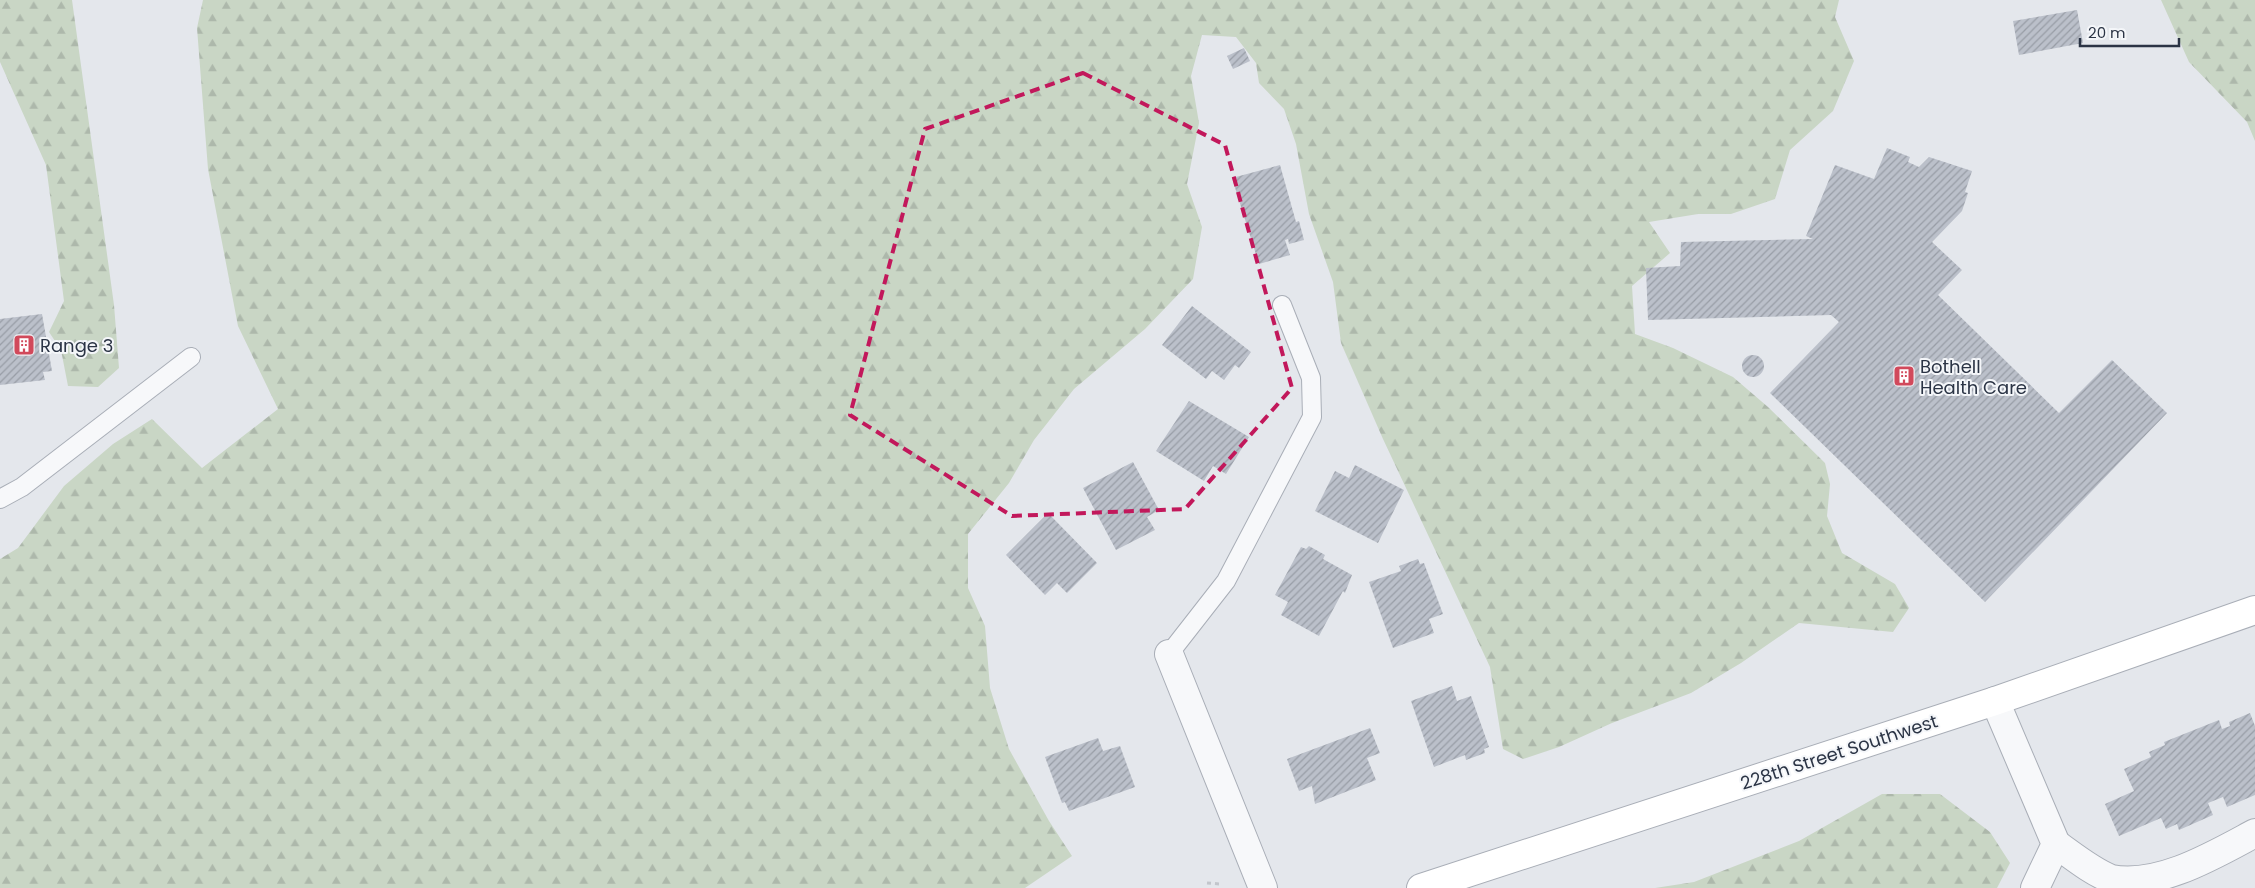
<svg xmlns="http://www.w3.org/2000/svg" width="2255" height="888" font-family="Poppins,sans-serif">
<defs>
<pattern id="forest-firs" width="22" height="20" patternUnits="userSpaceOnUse" patternTransform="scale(1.25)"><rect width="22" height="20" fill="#c9d6c5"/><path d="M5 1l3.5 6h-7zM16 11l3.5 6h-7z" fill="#adb8ab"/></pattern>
<pattern id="building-hatch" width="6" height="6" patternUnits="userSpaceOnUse" patternTransform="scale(1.25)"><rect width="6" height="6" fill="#bbc0ca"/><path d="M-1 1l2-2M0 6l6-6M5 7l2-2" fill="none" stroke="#989da6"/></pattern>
</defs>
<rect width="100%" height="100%" fill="#e4e7ec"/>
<!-- forest -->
<g fill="url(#forest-firs)">
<polygon points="0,0 72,0 114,305 119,368 98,387 68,386 61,350 49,332 64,301 46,165 0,62"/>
<polygon points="203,0 1839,0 1835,17 1854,61 1833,111 1790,150 1775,199 1731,214 1698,214 1649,222 1670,253 1632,286 1635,334 1673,348 1733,377 1768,407 1825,463 1830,484 1827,516 1842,553 1895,584 1909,608 1893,632 1799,623 1741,663 1691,693 1612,723 1559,747 1523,759 1503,749 1490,667 1383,439 1341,343 1333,282 1309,214 1296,144 1284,109 1259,83 1256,63 1236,37 1202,35 1191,76 1199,123 1187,184 1202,227 1193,279 1145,329 1074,389 1034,440 1009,483 968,534 968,588 985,626 990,688 1009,749 1049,821 1072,856 1025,888 0,888 0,559 18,548 64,486 113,444 152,419 202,468 278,409 238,326 208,169 197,28"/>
<polygon points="2161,0 2255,0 2255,141 2247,122 2189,62"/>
<polygon points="1882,794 1940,794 1990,832 2010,863 1997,888 1655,888 1694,882 1799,841"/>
</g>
<!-- building -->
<g fill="url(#building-hatch)">
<polygon points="2077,10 2083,43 2019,55 2013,21"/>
<polygon points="1244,48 1250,61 1233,69 1227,56"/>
<polygon points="1887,148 1910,157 1908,162 1919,167 1929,157 1972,171 1965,192 1968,193 1962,211 1932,242 1962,270 1938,295 2059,413 2112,360 2167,413 1985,602 1770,393 1839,322 1831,315 1648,320 1646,268 1680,266 1681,242 1813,239 1806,236 1835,165 1874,179"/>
<polygon points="1280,165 1296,222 1299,221 1304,240 1289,244 1288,239 1285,240 1290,255 1259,264 1232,178"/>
<polygon points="1192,306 1251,352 1239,368 1235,365 1224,380 1212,371 1206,379 1162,345"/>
<polygon points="42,314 52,371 43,372 45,380 0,385 0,319"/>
<circle cx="1753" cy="366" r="11"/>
<polygon points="1189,401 1249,437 1226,474 1213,466 1204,481 1156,451"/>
<polygon points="1133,462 1159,510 1147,517 1155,530 1116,550 1083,488"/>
<polygon points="1355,465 1404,490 1378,543 1315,511 1335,471 1349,478"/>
<polygon points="1048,513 1097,563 1067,593 1057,583 1045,595 1006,555"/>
<polygon points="1309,546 1325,555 1323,559 1352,575 1345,593 1343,591 1319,636 1281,615 1288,602 1275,595 1301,547 1306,549"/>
<polygon points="1418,559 1420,564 1424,563 1443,614 1429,619 1434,633 1393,648 1369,582 1401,571 1399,566"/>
<polygon points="1452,686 1457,701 1471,696 1489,747 1484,749 1485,753 1466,760 1465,755 1434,767 1411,701"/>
<polygon points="2250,713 2255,726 2255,795 2227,807 2223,797 2208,803 2213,815 2179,830 2177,824 2166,829 2161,818 2119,836 2105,804 2134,791 2124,769 2151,757 2149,752 2165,745 2164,742 2219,720 2222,729 2230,726 2229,722"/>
<polygon points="1370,728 1380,753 1367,758 1376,780 1315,804 1312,786 1299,791 1287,759"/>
<polygon points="1098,738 1103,751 1120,746 1135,787 1069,811 1065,802 1062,803 1045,757"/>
</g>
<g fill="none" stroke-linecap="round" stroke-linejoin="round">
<!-- service casing -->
<g stroke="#a9aeb7" stroke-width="20">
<g id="service">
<polyline points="0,499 22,487 191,357"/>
<polyline points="1169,654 1226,581 1312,417 1311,378 1282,305"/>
</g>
</g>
<!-- minor casing -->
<g stroke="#a9aeb7" stroke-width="30">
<g id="minor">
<polyline points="1169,654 1263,888"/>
<polyline points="1995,701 2056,844 2035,888"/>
<path d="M2056 844C2073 856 2091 871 2111 879 2159 888 2214 855 2255 833"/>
</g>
</g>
<!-- secondary casing -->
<g stroke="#a9aeb7" stroke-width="30">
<polyline id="secondary" points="1421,888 1995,701 2255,610"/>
</g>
<!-- path -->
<polyline stroke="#c2c5cb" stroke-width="3" stroke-dasharray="4 4" stroke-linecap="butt" points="1207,883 1220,884"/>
<!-- service -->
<use href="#service" stroke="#f7f8fa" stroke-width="18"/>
<!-- minor -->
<use href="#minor" stroke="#f7f8fa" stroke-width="28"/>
<!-- secondary -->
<use href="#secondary" stroke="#fff" stroke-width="28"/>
</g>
<!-- marked area -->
<path fill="none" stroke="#c2185b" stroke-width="4" stroke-dasharray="10 6" stroke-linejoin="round" d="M1083 73 1225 145 1292 388 1185 509 1012 516 850 415 925 129Z"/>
<!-- icons -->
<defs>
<g id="building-square" transform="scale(1.125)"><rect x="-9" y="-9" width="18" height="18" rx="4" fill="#d1495b" stroke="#f4f6f9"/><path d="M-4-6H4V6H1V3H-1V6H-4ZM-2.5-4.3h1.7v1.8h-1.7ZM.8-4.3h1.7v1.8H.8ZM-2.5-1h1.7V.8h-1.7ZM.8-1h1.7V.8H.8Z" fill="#fff"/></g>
</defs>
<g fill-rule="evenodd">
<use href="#building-square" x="24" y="345"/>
<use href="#building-square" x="1904" y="376"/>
</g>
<g text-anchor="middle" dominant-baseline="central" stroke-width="4" stroke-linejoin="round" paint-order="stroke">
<!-- poi labels -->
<g font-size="18" fill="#2b3445" stroke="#f4f6f9" text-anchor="start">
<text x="40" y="345">Range 3</text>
<text x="1920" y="366">Bothell<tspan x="1920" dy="21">Health Care</tspan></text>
</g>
<!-- street labels -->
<g font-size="18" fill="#2b3445" stroke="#f4f6f9">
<text transform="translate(1839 752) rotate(-18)">228th Street Southwest</text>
</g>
</g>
<!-- scale -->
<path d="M2080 38v8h99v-8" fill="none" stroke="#2b3445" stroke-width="2.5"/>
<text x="2088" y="38" font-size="15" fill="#2b3445" stroke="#f4f6f9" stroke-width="4" paint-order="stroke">20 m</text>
</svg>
